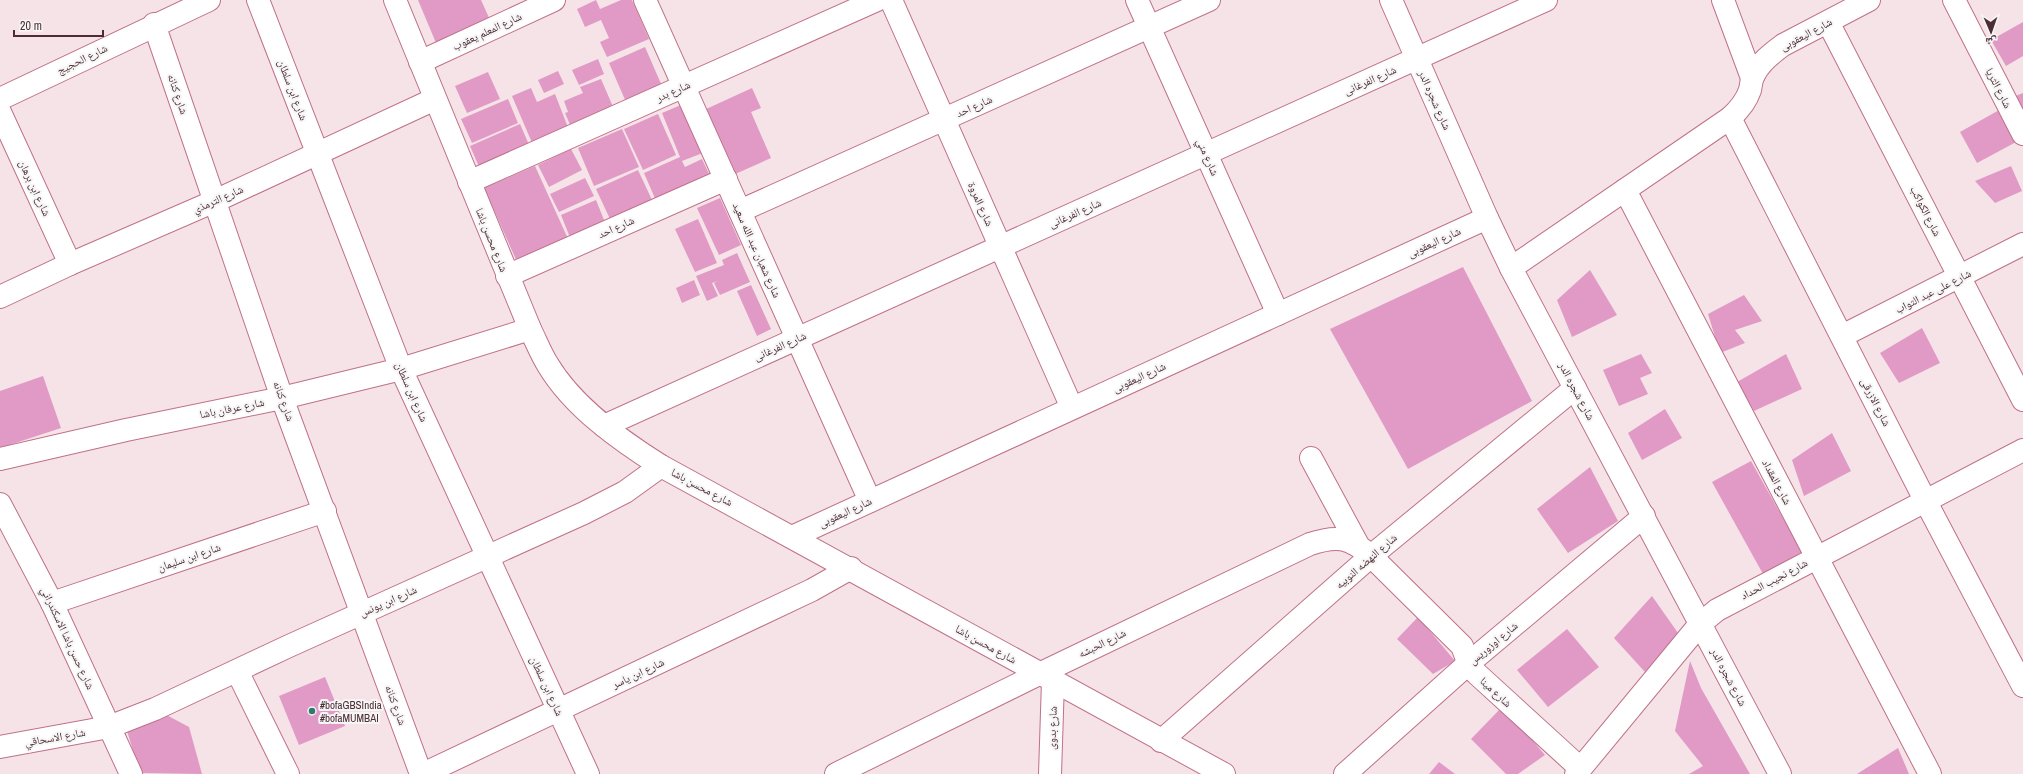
<svg xmlns="http://www.w3.org/2000/svg" width="2023" height="774" font-family="'Archivo Narrow','Noto Naskh Arabic',sans-serif">
<rect width="100%" height="100%" fill="#f5e3e7"/>
<!-- building -->
<g fill="#e19ac6">
<polygon points="418,0 481,0 490,20 436,43"/>
<polygon points="596,0 600,9 621,0 632,0 649,39 607,57 600,42 609,38 601,20 585,27 577,9"/>
<polygon points="2023,22 2023,56 2006,66 1991,40"/>
<polygon points="645,47 662,86 626,102 609,63"/>
<polygon points="598,59 604,74 579,85 572,70"/>
<polygon points="558,71 564,84 544,93 538,80"/>
<polygon points="488,72 500,99 467,113 455,86"/>
<polygon points="601,79 614,109 571,127 565,113 568,112 564,101 583,93 580,87"/>
<polygon points="531,88 537,102 555,94 569,130 533,145 512,96"/>
<polygon points="752,88 761,108 751,112 771,158 733,175 704,110"/>
<polygon points="2023,93 2023,119 2013,97"/>
<polygon points="508,99 518,123 472,143 461,119"/>
<polygon points="688,102 708,151 682,161 685,167 702,159 711,178 657,203 644,173 680,157 662,113"/>
<polygon points="2001,109 2018,141 1977,163 1960,132"/>
<polygon points="658,114 676,155 643,170 624,129"/>
<polygon points="520,124 530,147 480,169 470,146"/>
<polygon points="622,129 639,167 594,186 578,148"/>
<polygon points="571,149 582,170 549,187 538,165"/>
<polygon points="535,166 569,241 518,264 484,188"/>
<polygon points="2011,166 2022,191 1995,203 1975,181"/>
<polygon points="638,170 652,200 610,219 596,189"/>
<polygon points="585,178 594,196 559,212 550,194"/>
<polygon points="720,198 741,245 719,255 697,208"/>
<polygon points="596,200 606,225 571,240 561,215"/>
<polygon points="698,219 717,263 695,272 675,229"/>
<polygon points="737,253 750,282 720,295 714,283 718,281 712,283 718,296 707,301 696,276 724,265 722,260"/>
<polygon points="1463,267 1532,401 1408,469 1330,329"/>
<polygon points="1590,270 1617,315 1572,337 1557,300"/>
<polygon points="694,280 700,295 682,303 676,288"/>
<polygon points="751,285 771,329 757,336 737,291"/>
<polygon points="1744,295 1762,321 1735,330 1745,343 1720,353 1708,314"/>
<polygon points="1922,328 1940,363 1899,383 1880,353"/>
<polygon points="1641,354 1652,373 1640,378 1648,394 1619,406 1603,370"/>
<polygon points="1786,354 1802,389 1754,411 1737,382"/>
<polygon points="43,376 61,428 0,448 0,391"/>
<polygon points="1665,409 1682,438 1642,460 1628,433"/>
<polygon points="1832,433 1851,471 1804,496 1792,460"/>
<polygon points="1751,461 1802,552 1763,574 1712,482"/>
<polygon points="1590,467 1618,521 1568,553 1537,509"/>
<polygon points="1652,596 1678,633 1645,672 1614,638"/>
<polygon points="1418,617 1455,661 1433,674 1397,639"/>
<polygon points="1567,629 1599,667 1548,707 1517,670"/>
<polygon points="1690,661 1701,688 1750,774 1689,774 1703,766 1675,731"/>
<polygon points="325,677 345,726 299,745 279,696"/>
<polygon points="1503,706 1545,755 1518,774 1506,774 1471,739"/>
<polygon points="159,711 189,727 202,774 140,773 127,731"/>
<polygon points="1898,748 1909,774 1857,774"/>
<polygon points="1439,762 1455,774 1429,774"/>
</g>
<g fill="none" stroke-linecap="round" stroke-linejoin="round">
<!-- minor casing -->
<g stroke="#bf7187" stroke-width="24">
<g id="minor">
<polyline points="258,0 401,369 588,774"/>
<path d="M395 0 530 329C536 341 541 354 548 365 573 407 621 441 661 466L1224 774"/>
<polyline points="645,0 870,501"/>
<polyline points="891,0 1072,408"/>
<polyline points="1137,0 1278,314"/>
<polyline points="1391,0 1487,218 1511,268 1780,774"/>
<polyline points="1723,0 1752,78"/>
<polyline points="1954,0 2023,134"/>
<polyline points="1828,22 2023,400"/>
<polyline points="154,24 282,398 421,774"/>
<polyline points="420,62 554,0"/>
<polyline points="0,99 209,0"/>
<polyline points="0,112 70,264"/>
<polyline points="1730,118 1925,500 2023,686"/>
<polyline points="469,182 877,0"/>
<polyline points="1625,190 1930,774"/>
<polyline points="740,211 1209,0"/>
<path d="M1511 268 1730 118C1739 110 1746 102 1750 90 1751 86 1751 81 1753 77 1759 63 1771 54 1783 45L1869 0"/>
<polyline points="507,276 726,179"/>
<polyline points="0,297 70,264 215,201 435,99"/>
<polyline points="1842,336 2023,244"/>
<polyline points="604,426 1546,0"/>
<polyline points="1311,458 1358,545"/>
<polyline points="0,459 126,430 282,398 401,369 530,329"/>
<polyline points="0,504 52,603 131,774"/>
<polyline points="792,537 1487,218"/>
<polyline points="52,603 325,511"/>
<polyline points="237,671 288,774"/>
<polyline points="1161,741 1371,556 1575,388"/>
<polyline points="0,747 109,727 155,709 289,646 584,513 625,492 661,466"/>
<polyline points="423,774 812,590 851,568"/>
<path d="M836 774 1039 674 1310 544C1337 535 1349 537 1371 556L1462 646 1470 667 1477 674 1580 768"/>
<polyline points="1050,774 1053,681"/>
<polyline points="1345,774 1469,663 1644,516"/>
<polyline points="1576,774 1700,624 1717,610 2023,450"/>
</g>
</g>
<!-- minor -->
<use href="#minor" stroke="#fff" stroke-width="22"/>
</g>
<!-- markers -->
<circle fill="#33796e" stroke="#f6f6f6" stroke-width="1.5" cx="312" cy="711" r="4"/>
<g text-anchor="middle" dominant-baseline="central" stroke-width="4" stroke-linejoin="round" paint-order="stroke">
<!-- street labels -->
<g font-size="11" fill="#4d2c35" stroke="#f6f6f6">
<text transform="translate(487 31) rotate(-25)">شارع المعلم يعقوب</text>
<text transform="translate(1806 34) rotate(-28)">شارع اليعقوبى</text>
<text transform="translate(82 59) rotate(-26)">شارع الحجيج</text>
<text transform="translate(1370 80) rotate(-24)">شارع الفرغانى</text>
<text transform="translate(1999 88) rotate(63)">شارع الثريا</text>
<text transform="translate(293 90) rotate(69)">شارع ابن سلطان</text>
<text transform="translate(673 91) rotate(-24)">شارع بدر</text>
<text transform="translate(178 94) rotate(71)">شارع كنانه</text>
<text transform="translate(1435 100) rotate(66)">شارع شجره الدر</text>
<text transform="translate(974 106) rotate(-24)">شارع احد</text>
<text transform="translate(1208 157) rotate(66)">شارع مني</text>
<text transform="translate(35 188) rotate(65)">شارع ابن برهان</text>
<text transform="translate(218 199) rotate(-24)">شارع الترمذي</text>
<text transform="translate(981 204) rotate(66)">شارع المروة</text>
<text transform="translate(1926 211) rotate(63)">شارع الكواكب</text>
<text transform="translate(1075 213) rotate(-24)">شارع الفرغانى</text>
<text transform="translate(616 227) rotate(-24)">شارع احد</text>
<text transform="translate(492 240) rotate(68)">شارع محسن باشا</text>
<text transform="translate(1434 242) rotate(-25)">شارع اليعقوبى</text>
<text transform="translate(757 250) rotate(66)">شارع شعبان عبد الله سعيد</text>
<text transform="translate(1933 291) rotate(-27)">شارع على عبد التواب</text>
<text transform="translate(780 346) rotate(-24)">شارع الفرغانى</text>
<text transform="translate(1139 377) rotate(-25)">شارع اليعقوبى</text>
<text transform="translate(1577 391) rotate(62)">شارع شجره الدر</text>
<text transform="translate(412 392) rotate(66)">شارع ابن سلطان</text>
<text transform="translate(284 401) rotate(70)">شارع كنانه</text>
<text transform="translate(1876 402) rotate(63)">شارع الازرقى</text>
<text transform="translate(232 408) rotate(-11)">شارع عرفان باشا</text>
<text transform="translate(1777 482) rotate(62)">شارع المقداد</text>
<text transform="translate(702 487) rotate(28)">شارع محسن باشا</text>
<text transform="translate(845 512) rotate(-25)">شارع اليعقوبى</text>
<text transform="translate(189 557) rotate(-19)">شارع ابن سليمان</text>
<text transform="translate(1366 561) rotate(-41)">شارع النهضه النوبيه</text>
<text transform="translate(1774 579) rotate(-28)">شارع نجيب الحداد</text>
<text transform="translate(388 601) rotate(-24)">شارع ابن يونس</text>
<text transform="translate(68 638) rotate(65)">شارع حسن باشا الاسكندراني</text>
<text transform="translate(1102 643) rotate(-26)">شارع الحبشه</text>
<text transform="translate(1493 643) rotate(-40)">شارع اوزوريس</text>
<text transform="translate(986 644) rotate(29)">شارع محسن باشا</text>
<text transform="translate(638 673) rotate(-25)">شارع ابن ياسر</text>
<text transform="translate(1729 677) rotate(62)">شارع شجره الدر</text>
<text transform="translate(547 686) rotate(65)">شارع ابن سلطان</text>
<text transform="translate(1496 692) rotate(43)">شارع مينا</text>
<text transform="translate(396 705) rotate(70)">شارع كنانه</text>
<text transform="translate(1052 728) rotate(-88)">شارع بدوى</text>
<text transform="translate(55 737) rotate(-10)">شارع الاسحاقي</text>
</g>
<!-- poi labels -->
<g font-size="11" fill="#4d2c35" stroke="#f6f6f6" text-anchor="start">
<text x="320" y="705">#bofaGBSIndia<tspan x="320" dy="13">#bofaMUMBAI</tspan></text>
</g>
</g>
<!-- north arrow -->
<g transform="translate(1991 32) rotate(178)" stroke="#f6f6f6" stroke-width="3" paint-order="stroke">
<path d="M0-3L7 15L0 10L-7 15Z" fill="#4d2c35"/>
<text y="-6" font-size="11" font-weight="bold" text-anchor="middle" fill="#4d2c35">ش</text>
</g>
<!-- scale -->
<path d="M14 30v6h89v-6" fill="none" stroke="#4d2c35" stroke-width="2"/>
<text x="20" y="30" font-size="12" fill="#4d2c35" stroke="#f6f6f6" stroke-width="3" paint-order="stroke">20 m</text>
</svg>
